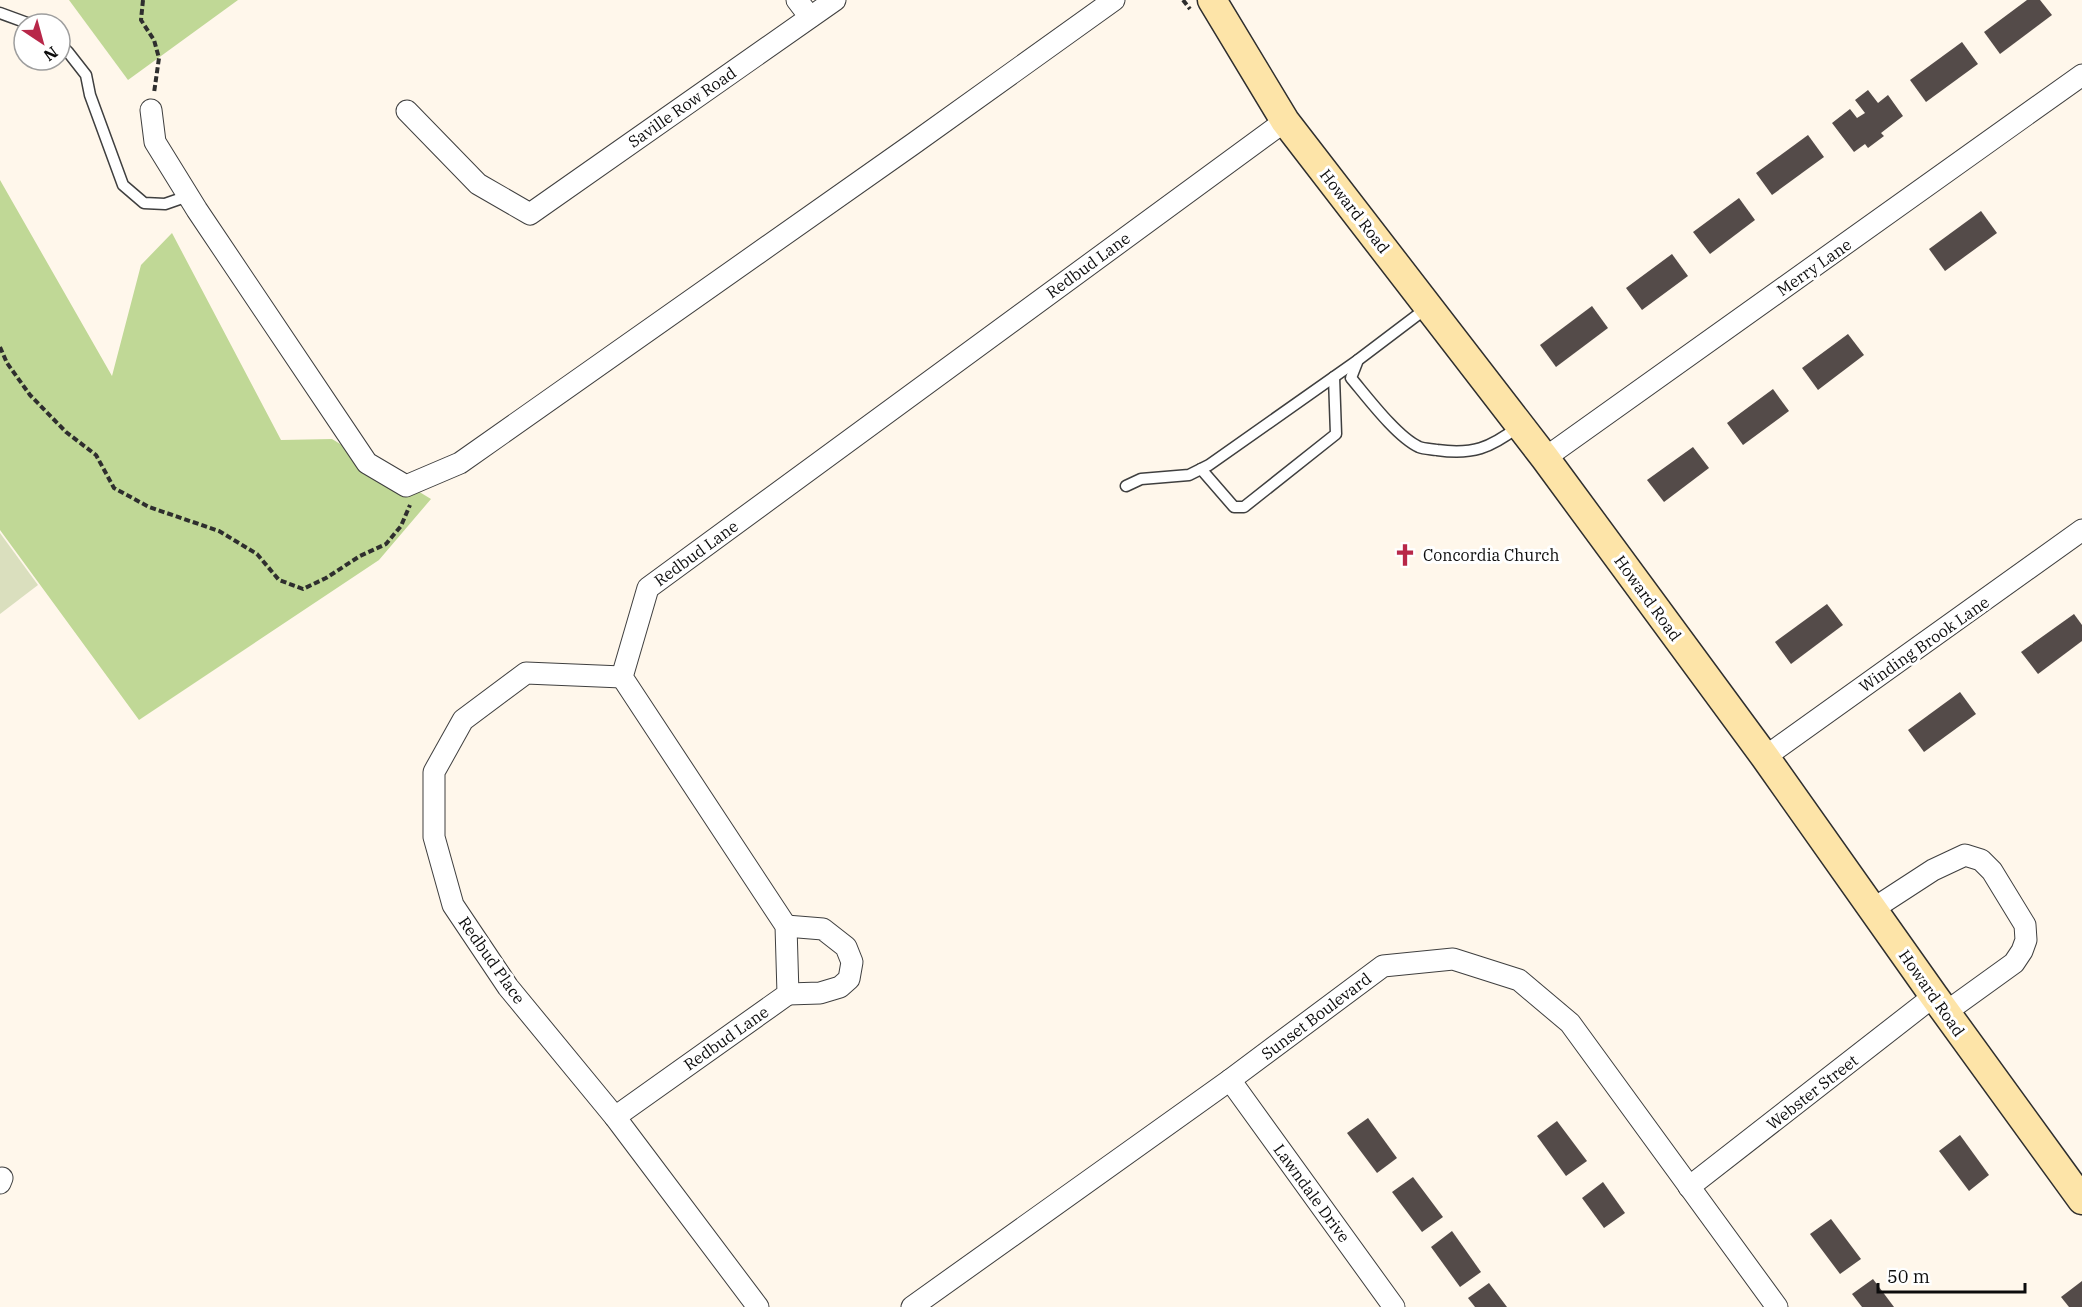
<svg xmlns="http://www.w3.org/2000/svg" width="2082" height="1307" font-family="'IBM Plex Serif',serif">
<rect width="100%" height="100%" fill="#fff7eb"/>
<!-- forest -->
<g fill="#c0d896">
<polygon points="69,0 238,0 128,80"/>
<polygon points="0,180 112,376 141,265 172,233 281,440 332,439 431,499 379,560 139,720 0,530"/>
</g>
<!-- cemetery -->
<polygon fill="#dadfbe" points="0,533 38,585 0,614"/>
<!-- building -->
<g fill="#544b49">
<polygon points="2027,0 2040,0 2052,15 2000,54 1984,32"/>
<polygon points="1962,42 1978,64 1926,102 1910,80"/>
<polygon points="1868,90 1878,103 1888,95 1903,116 1881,133 1884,136 1868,148 1865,144 1854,152 1832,123 1850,109 1857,118 1865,113 1855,100"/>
<polygon points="1808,135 1824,157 1772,195 1756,173"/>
<polygon points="1739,198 1755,220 1710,254 1693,232"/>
<polygon points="1981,211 1997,233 1945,271 1929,249"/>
<polygon points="1672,254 1688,276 1642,310 1626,288"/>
<polygon points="1592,306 1608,328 1556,367 1540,345"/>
<polygon points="1848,334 1864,355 1818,390 1802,368"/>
<polygon points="1773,389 1789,411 1743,445 1727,423"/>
<polygon points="1693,447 1709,468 1664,502 1647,480"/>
<polygon points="1827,604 1843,625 1791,664 1775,642"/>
<polygon points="2074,614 2082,625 2082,641 2038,674 2021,652"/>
<polygon points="1960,692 1976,714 1924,752 1908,730"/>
<polygon points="1368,1118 1397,1158 1377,1173 1347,1133"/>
<polygon points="1557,1121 1587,1161 1566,1176 1537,1136"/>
<polygon points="1960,1135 1989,1175 1969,1191 1939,1151"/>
<polygon points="1413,1177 1443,1217 1422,1232 1392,1192"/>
<polygon points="1603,1182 1625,1213 1604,1228 1582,1198"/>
<polygon points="1831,1219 1861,1259 1840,1274 1810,1234"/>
<polygon points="1452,1231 1481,1272 1460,1287 1431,1247"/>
<polygon points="1873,1279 1894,1307 1862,1307 1852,1294"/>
<polygon points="2082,1281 2082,1307 2069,1307 2061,1297"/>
<polygon points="1489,1283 1507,1307 1475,1307 1468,1298"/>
</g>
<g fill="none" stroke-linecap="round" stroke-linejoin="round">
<!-- lane casing -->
<g stroke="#3f3f3f" stroke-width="13">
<g id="lane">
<polyline points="0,13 30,24"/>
<polyline points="60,44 68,52 86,75 90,95 123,185 144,203 165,204 188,196"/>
<path d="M1428 307 1358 360 1351 378C1367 397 1397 437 1419 447 1424 449 1432 449 1437 450 1473 455 1490 448 1518 427"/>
<polyline points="1201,469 1234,507 1244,507 1336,434 1334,377"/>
<polyline points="1126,486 1141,479 1189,475 1209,465 1358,360"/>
</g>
</g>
<!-- street casing -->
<g stroke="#3f3f3f" stroke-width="23">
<g id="street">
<polyline points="797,0 810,17"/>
<polyline points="151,110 155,142 197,210 367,463 406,486 460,463 913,144 1114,0"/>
<polyline points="407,111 478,184 530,214 835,0"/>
<polyline points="1545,458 2082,75"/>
<polyline points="622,677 526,673 463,720 434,772 434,837 453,905 508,987 615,1117 758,1307"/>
<polyline points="1765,757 2082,530"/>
<polyline points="1873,909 1933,870 1965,855 1981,860 1992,871 2025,925 2026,940 2022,951 2014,963 1946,1012"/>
<polyline points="786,926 823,929 846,947 852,962 849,979 840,987 820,993 788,994"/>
<polyline points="1230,1080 1394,1307"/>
<polyline points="615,1117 788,994 786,926 622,677 648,588 1285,121"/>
<polyline points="0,1183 2,1178"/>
<polyline points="1689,1187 1934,996"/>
<polyline points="912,1307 1230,1080 1383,966 1453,959 1519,980 1570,1023 1777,1307"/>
</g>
</g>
<!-- secondary casing -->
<g stroke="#2e2e2e" stroke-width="31">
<polyline id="secondary" points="1212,0 1285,121 1545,458 1765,757 1934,996 2082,1200"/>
</g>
<!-- path -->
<g stroke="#2e2e2e" stroke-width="4" stroke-dasharray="6 3" stroke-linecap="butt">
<polyline points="143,0 141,20 154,40 159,58 154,93"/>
<polyline points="1183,0 1190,9"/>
<polyline points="0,347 7,363 30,395 66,432 96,455 114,488 149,507 219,531 257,554 279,580 303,589 326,578 360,556 386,544 401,526 410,505"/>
</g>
<!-- lane -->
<use href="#lane" stroke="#fff" stroke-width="10"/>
<!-- street -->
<use href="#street" stroke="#fff" stroke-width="21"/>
<!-- secondary -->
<use href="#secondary" stroke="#fde4a8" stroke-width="28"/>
</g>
<!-- icons -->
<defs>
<g id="church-bare" transform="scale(1.8)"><path d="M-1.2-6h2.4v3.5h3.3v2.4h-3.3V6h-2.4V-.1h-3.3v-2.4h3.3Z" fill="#b82749" stroke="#fff" stroke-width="2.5" paint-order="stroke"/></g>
</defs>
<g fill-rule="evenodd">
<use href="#church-bare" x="1405" y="555"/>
</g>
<g text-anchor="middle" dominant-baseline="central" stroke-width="6" stroke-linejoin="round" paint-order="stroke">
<!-- street labels -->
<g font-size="16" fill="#0c0c0c" stroke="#fff">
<text transform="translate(682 107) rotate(-35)">Saville Row Road</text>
<text transform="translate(1355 211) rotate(52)">Howard Road</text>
<text transform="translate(1088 265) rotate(-36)">Redbud Lane</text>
<text transform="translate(1814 267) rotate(-35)">Merry Lane</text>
<text transform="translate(696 553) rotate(-36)">Redbud Lane</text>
<text transform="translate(1648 598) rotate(54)">Howard Road</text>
<text transform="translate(1924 644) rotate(-35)">Winding Brook Lane</text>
<text transform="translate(492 960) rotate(55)">Redbud Place</text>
<text transform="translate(1932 993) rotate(55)">Howard Road</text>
<text transform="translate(1316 1016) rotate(-37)">Sunset Boulevard</text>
<text transform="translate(726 1038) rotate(-35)">Redbud Lane</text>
<text transform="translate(1812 1092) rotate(-38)">Webster Street</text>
<text transform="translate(1312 1193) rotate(54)">Lawndale Drive</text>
</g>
<!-- poi labels -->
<g font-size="16" fill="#0c0c0c" stroke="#fff" text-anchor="start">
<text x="1423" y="555">Concordia Church</text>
</g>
</g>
<!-- north arrow -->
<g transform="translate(42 42) rotate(144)"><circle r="28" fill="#ffffff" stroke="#9e9e9e" stroke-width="1.5"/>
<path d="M0-4.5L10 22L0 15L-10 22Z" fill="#b82749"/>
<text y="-9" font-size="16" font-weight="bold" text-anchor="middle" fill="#0c0c0c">N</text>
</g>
<!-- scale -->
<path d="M1878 1283v9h147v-9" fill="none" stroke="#0c0c0c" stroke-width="3"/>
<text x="1887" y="1283" font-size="18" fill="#0c0c0c" stroke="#ffffff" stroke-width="4.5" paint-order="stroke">50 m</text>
</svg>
